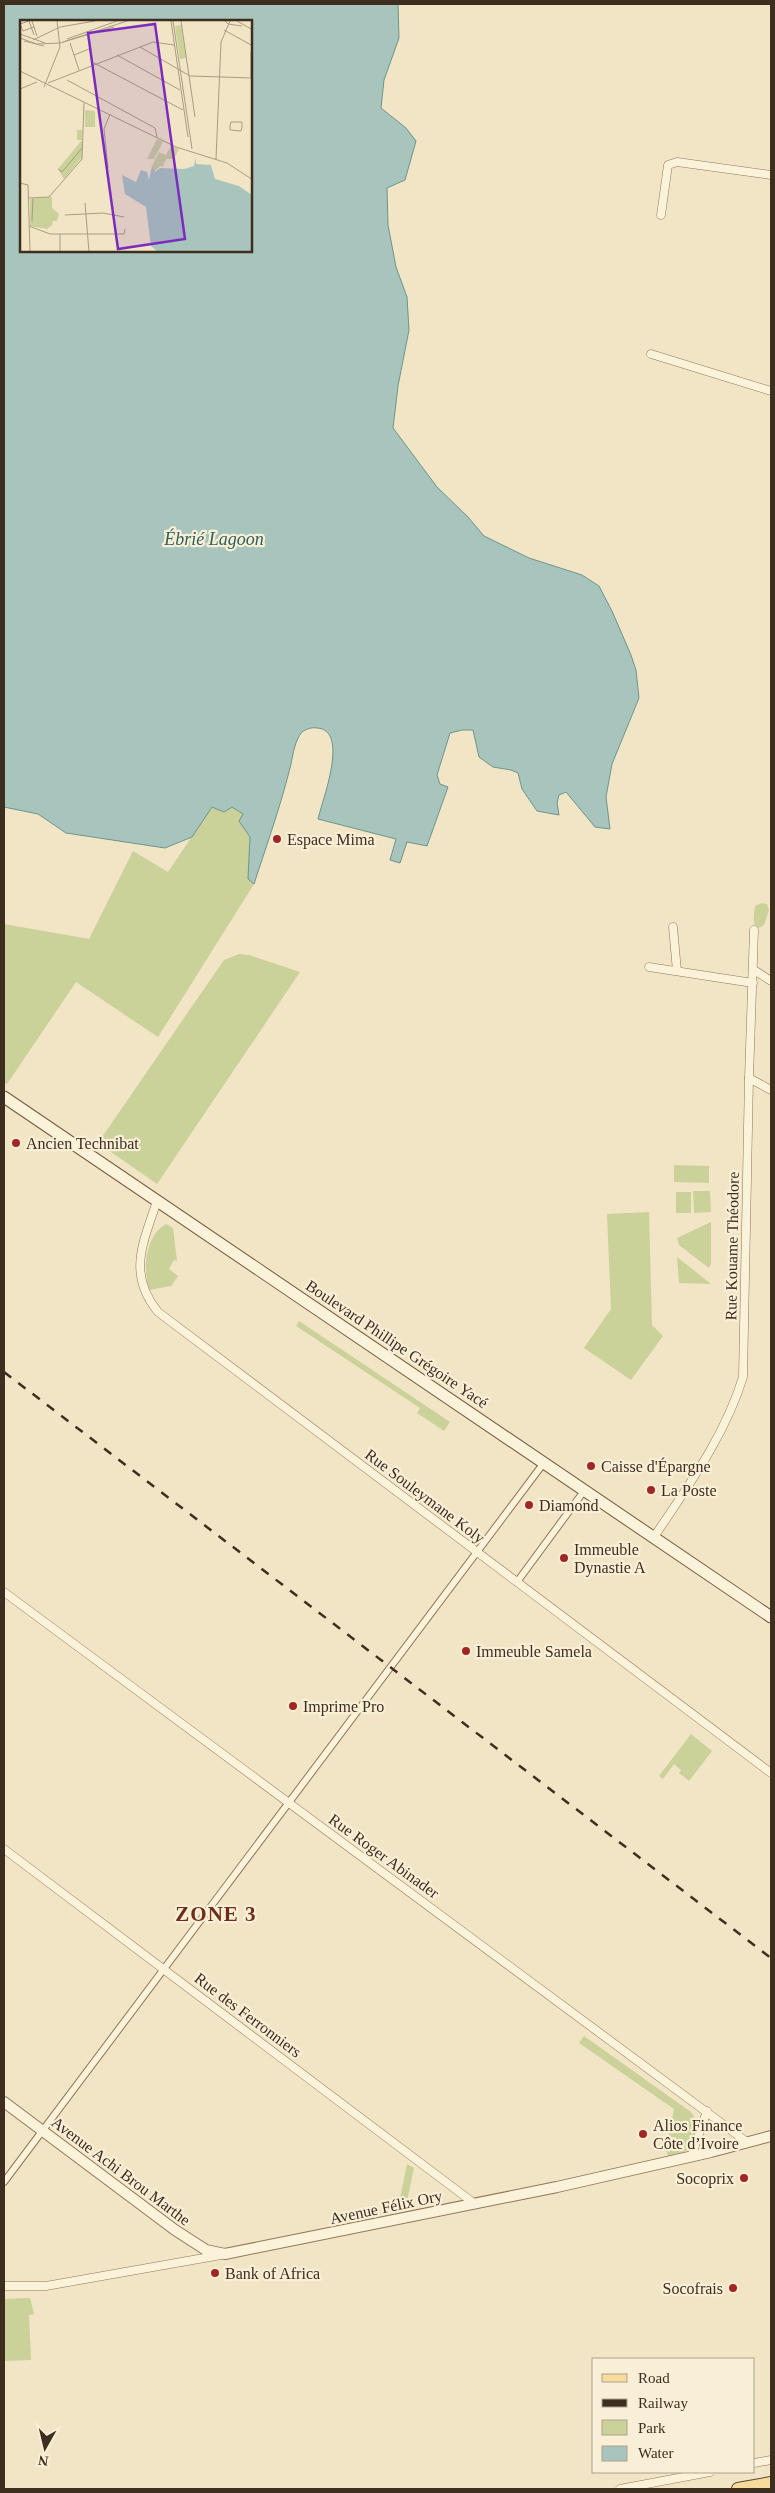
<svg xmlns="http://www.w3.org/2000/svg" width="775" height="2493" font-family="'Times New Roman',serif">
<rect width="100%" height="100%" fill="#f1e5c6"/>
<!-- green -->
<g fill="#cad199">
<polygon points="212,807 232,807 243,814 239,821 250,837 248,879 254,884 158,1037 76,982 7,1084 4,1082 4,924 89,939 133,851 168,872"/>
<path d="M762 903 767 904 769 910 764 925 757 929C752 922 754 914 755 906Z"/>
<polygon points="239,954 249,955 300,972 157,1184 98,1143 217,970 224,960"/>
<polygon points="674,1165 709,1166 709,1183 674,1182"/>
<polygon points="693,1191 710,1191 711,1212 694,1213"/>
<rect x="676" y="1192" width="15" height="21"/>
<polygon points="649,1212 652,1325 663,1336 631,1380 584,1348 611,1309 607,1214"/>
<polygon points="711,1222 711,1264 709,1268 679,1245 677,1238"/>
<path d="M166 1224 173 1228 177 1261 174 1260 169 1269 178 1276 171 1286 149 1290C143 1269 145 1236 166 1224Z"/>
<polygon points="677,1257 711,1284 679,1283"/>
<polygon points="299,1321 450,1422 444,1431 417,1413 420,1408 296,1326"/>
<polygon points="691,1734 712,1751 689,1781 679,1773 681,1770 674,1764 663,1779 659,1776"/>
<polygon points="584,2036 691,2112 697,2121 691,2147 684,2152 668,2156 666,2150 674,2109 579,2043"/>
<polygon points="407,2164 414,2168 406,2206 398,2208"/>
<polygon points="30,2298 34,2314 29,2315 31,2360 4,2361 4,2299"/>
</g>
<!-- water -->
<path fill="#a8c5bd" stroke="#6d948b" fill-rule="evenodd" d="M4 4H398L399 38 384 80 381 108 406 128 416 141 405 180 387 188 388 225 396 267 407 297 409 330 398 386 393 428 437 487 468 517 484 536 529 558 582 575 599 586 612 611 631 655 636 670 639 698 612 764 606 797 610 829 595 827 566 792 559 795 557 803 559 815 537 811 522 789 518 773 511 770 493 767 479 757 473 730H462L450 733 437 775 440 784 448 787 427 846 407 842 400 863 390 860 396 839 318 819C322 801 350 730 317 728 312 727 306 729 302 732 295 740 293 754 291 764 281 805 267 844 254 884L248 879 250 837 239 821 243 814 232 807 224 812 212 807 192 837 165 848 66 833 38 814 4 807ZM21 21H251V251H21Z"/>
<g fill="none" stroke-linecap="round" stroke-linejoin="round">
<!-- pedestrian casing -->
<g stroke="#8f775a" stroke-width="8">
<g id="pedestrian">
<polyline points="517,1582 584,1491"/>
<polyline points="4,2182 543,1464"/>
</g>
</g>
<!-- minor casing -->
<g stroke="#8f775a" stroke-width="9">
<g id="minor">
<polyline points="661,215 668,165 677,162 771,175"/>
<polyline points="651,354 771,391"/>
<polyline points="673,927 677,971"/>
<polyline points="649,967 753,983"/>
<polyline points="754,970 771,981"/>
<polyline points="749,1078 771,1090"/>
<path d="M157 1201C143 1243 127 1274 158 1312L771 1773"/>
<path d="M654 1537C688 1486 725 1436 743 1377L749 1078 754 930"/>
<polyline points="4,1592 747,2142"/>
<polyline points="4,1849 475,2204"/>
<polyline points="691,2157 707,2111"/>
<polyline points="4,2286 46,2286 221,2255"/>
<polyline points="754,2463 771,2460"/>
<polyline points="620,2489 710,2472"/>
</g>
</g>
<!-- tertiary casing -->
<g stroke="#8f775a" stroke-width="12">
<polyline id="tertiary" points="4,2102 175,2230 206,2250 225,2254 557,2187 711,2152 771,2136"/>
</g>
<!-- secondary casing -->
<g stroke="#71583d" stroke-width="13">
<polyline id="secondary" points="4,1097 771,1617"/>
</g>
<!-- primary casing -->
<g stroke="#5c442e" stroke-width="14">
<polyline id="primary" points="738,2489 771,2483"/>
</g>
<!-- pedestrian -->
<use href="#pedestrian" stroke="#fbf2da" stroke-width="6"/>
<!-- minor -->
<use href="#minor" stroke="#fbf2da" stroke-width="8"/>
<!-- tertiary -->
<use href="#tertiary" stroke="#fbf2da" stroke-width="10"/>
<!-- secondary -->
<use href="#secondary" stroke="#fbf2da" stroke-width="11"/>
<!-- primary -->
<use href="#primary" stroke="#f6db9c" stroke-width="12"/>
<!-- rail -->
<polyline stroke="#3e2e1f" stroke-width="2.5" stroke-dasharray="9 9" stroke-linecap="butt" points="4,1372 771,1958"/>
</g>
<!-- markers -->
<g fill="#a22625" stroke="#f8efd6" stroke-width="2">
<circle cx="277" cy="839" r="5"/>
<circle cx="16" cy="1143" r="5"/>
<circle cx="591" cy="1466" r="5"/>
<circle cx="651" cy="1490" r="5"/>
<circle cx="529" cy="1505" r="5"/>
<circle cx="564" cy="1558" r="5"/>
<circle cx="466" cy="1651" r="5"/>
<circle cx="293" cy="1706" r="5"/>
<circle cx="643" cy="2134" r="5"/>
<circle cx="744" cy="2178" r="5"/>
<circle cx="215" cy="2273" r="5"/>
<circle cx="733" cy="2288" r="5"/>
</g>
<g text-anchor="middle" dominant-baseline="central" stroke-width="4.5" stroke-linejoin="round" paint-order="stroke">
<!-- poi labels -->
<g font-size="16" fill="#3e2e1f" stroke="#f8efd6" text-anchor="start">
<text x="287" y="839">Espace Mima</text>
<text x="26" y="1143">Ancien Technibat</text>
<text x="601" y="1466">Caisse d'Épargne</text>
<text x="661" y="1490">La Poste</text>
<text x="539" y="1505">Diamond</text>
<text x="574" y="1549">Immeuble<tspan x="574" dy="18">Dynastie A</tspan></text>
<text x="476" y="1651">Immeuble Samela</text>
<text x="303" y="1706">Imprime Pro</text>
<text x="653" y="2125">Alios Finance<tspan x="653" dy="18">Côte d’Ivoire</tspan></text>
<text x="734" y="2178" text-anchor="end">Socoprix</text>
<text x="225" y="2273">Bank of Africa</text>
<text x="723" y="2288" text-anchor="end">Socofrais</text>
</g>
<!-- street labels -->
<g font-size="16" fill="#3e2e1f" stroke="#f8efd6">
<text transform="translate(732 1246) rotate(-89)">Rue Kouame Théodore</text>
<text transform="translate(397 1344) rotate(34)">Boulevard Phillipe Grégoire Yacé</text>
<text transform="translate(425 1496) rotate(37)">Rue Souleymane Koly</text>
<text transform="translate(384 1856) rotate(36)">Rue Roger Abinader</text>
<text transform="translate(248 2015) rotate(37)">Rue des Ferronniers</text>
<text transform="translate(121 2171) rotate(37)">Avenue Achi Brou Marthe</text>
<text transform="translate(386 2207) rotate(-12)">Avenue Félix Ory</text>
</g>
<!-- water labels -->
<g font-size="18" font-style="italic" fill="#2d5f5c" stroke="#f8efd6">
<text x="214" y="539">Ébrié Lagoon</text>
</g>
<!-- district labels -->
<g font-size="21" font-weight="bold" letter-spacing="1" fill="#6e2d1b" stroke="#f8efd6">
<text x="216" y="1914">ZONE 3</text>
</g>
</g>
<!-- overview -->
<g transform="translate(20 20)">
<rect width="232" height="232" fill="#f1e5c6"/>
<path d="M161 5 166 38 160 39 155 6ZM65 90 75 91V107H65ZM57 110H62V137L44 159 38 149 62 120H57ZM137 119 143 122 134 139H127ZM151 126 159 129 154 139H146L143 147 140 146 134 152 132 146 139 132 146 135ZM32 177V188L39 194 37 201H33L32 205 27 209 10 206V179Z" fill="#cad199"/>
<path d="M176 137V144L191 145 195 159 219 166 232 175V232H138L131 226 126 187 105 174 102 155 116 162 121 150 127 152 129 160 132 146 135 152 140 148 164 149 174 146Z" fill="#a8c5bd"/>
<path fill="none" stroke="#a99c83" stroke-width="1" d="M12 1 17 16M151 1 168 117M153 1 172 129M161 1 175 97M205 1 208 4 222 6M217 1 233 10M0 4 9 1 14 15M0 4 3 11 14 7M204 10 233 26M0 14 25 23M0 18 17 24 40 23 107 1M47 19 97 1M13 20 40 7 75 1M4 21 24 26M43 22 94 7M50 23 59 50M120 27 170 56 233 58M54 35 69 29M97 35 160 70M74 43 163 90M0 51 156 127 207 143 233 160M231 58V32M47 60 135 108 137 117M28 63 133 22 154 25M24 67 40 27 37 1M0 69 17 62M210 106V110L221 111 222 107M210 106 211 102H222V107M196 139 201 22 210 1M88 148 84 109 90 94M38 149 42 152 63 127M0 163 8 165 10 232M8 178 29 177 62 139 64 83M65 183 69 232M45 195 83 193 104 197M12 201 13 178M9 206 30 214H104L105 209M40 232V214"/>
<path fill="#7b2cbf" fill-opacity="0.15" stroke="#7b2cbf" stroke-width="2.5" d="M135 4 165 219 98 229 68 13Z"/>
<rect width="232" height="232" fill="none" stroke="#3e2e1f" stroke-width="2.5"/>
</g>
<!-- border -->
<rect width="775" height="2493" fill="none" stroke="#3e2e1f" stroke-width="10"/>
<!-- legend -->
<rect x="592" y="2358" width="162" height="115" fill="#f8efd6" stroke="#aea28d"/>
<rect x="602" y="2374" width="25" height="8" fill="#f6db9c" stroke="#aea28d"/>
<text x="638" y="2383" font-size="15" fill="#3e2e1f">Road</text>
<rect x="602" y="2399" width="25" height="8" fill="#3e2e1f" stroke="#aea28d"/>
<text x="638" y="2408" font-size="15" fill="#3e2e1f">Railway</text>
<rect x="602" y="2420" width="25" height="15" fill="#cad199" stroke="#aea28d"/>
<text x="638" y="2433" font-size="15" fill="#3e2e1f">Park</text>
<rect x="602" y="2446" width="25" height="15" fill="#a8c5bd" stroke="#aea28d"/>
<text x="638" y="2458" font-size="15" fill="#3e2e1f">Water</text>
<!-- north arrow -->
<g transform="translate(45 2448) rotate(188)" stroke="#f8efd6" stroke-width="4" paint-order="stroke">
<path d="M0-4L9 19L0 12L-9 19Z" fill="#3e2e1f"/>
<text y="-8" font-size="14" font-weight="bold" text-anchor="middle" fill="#3e2e1f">N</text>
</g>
</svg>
